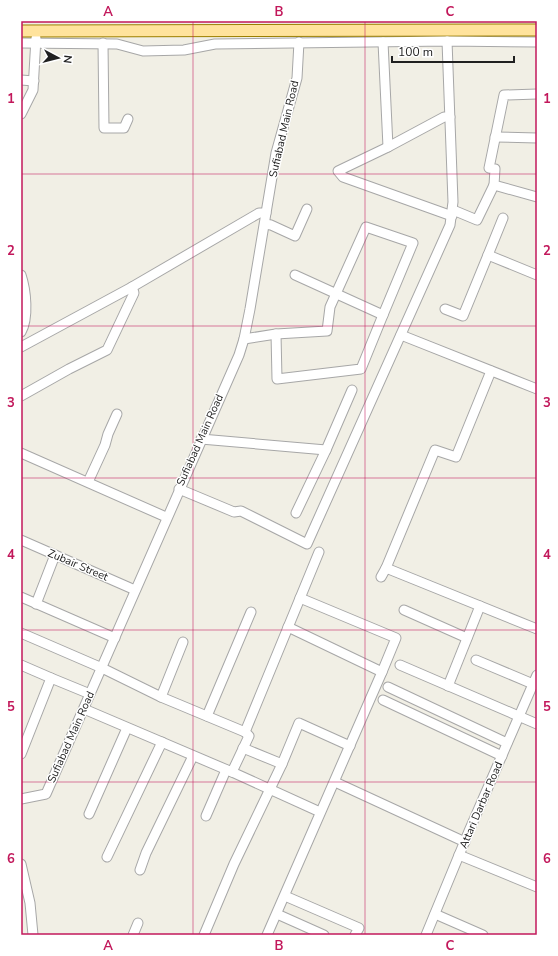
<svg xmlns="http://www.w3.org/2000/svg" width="558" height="956" font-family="'Nunito Sans',sans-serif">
<rect width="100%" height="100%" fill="#f1efe5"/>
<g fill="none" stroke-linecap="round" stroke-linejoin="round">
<!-- minor casing -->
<g stroke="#a7a7a7" stroke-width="11">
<g id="minor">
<polyline points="383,42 388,147"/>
<polyline points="21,43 117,44 143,51 184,50 215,44 447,41 537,42"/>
<polyline points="103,43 104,128 124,128 128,119"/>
<polyline points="21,80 34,81"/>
<polyline points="537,94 504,95 489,168 495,169 494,185 537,197"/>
<polyline points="21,114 33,90 36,38"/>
<polyline points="450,117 444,117 388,147 338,171 343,177 452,216"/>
<polyline points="495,137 537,138"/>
<polyline points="453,210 477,220 494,185"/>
<polyline points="503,218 488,255 537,275"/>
<polyline points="265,224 271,225 295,236 307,209"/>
<path d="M21 275C26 290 29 318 21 332"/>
<polyline points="445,309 463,316 488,255"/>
<polyline points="276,334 277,379 361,369 383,315 295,275"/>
<polyline points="401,335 537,389"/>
<polyline points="244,339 276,334 327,331 330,307 366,227 413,243 383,315"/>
<polyline points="21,347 132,287 259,213 266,213"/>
<polyline points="21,396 69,369 107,350 134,293 132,287"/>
<polyline points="201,439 326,450 352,390"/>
<polyline points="21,453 166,517"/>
<polyline points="88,482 105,445 108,434 117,414"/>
<polyline points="179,489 234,512 241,511 307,544 450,225 453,202 447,41"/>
<polyline points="296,513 326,450"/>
<polyline points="21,540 135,590"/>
<polyline points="386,568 435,450 456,457 491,371"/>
<polyline points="381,577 386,568 537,629"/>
<polyline points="21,597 115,638"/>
<polyline points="300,598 396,638 382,672"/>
<polyline points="36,604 55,555"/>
<polyline points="404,610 467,638"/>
<polyline points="21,633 102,668 161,697 183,642"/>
<polyline points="476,660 533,684"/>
<polyline points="21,665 51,678"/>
<polyline points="400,665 537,724"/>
<polyline points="448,686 480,606"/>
<polyline points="388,687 507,743"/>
<polyline points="161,697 245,732 319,552"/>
<polyline points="383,700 502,756"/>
<polyline points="84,709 232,772 249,736 245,732"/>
<polyline points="207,716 251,612"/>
<polyline points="243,748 282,764 299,723 350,746"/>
<polyline points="21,754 51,678 90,694"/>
<polyline points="232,772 320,812"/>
<polyline points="335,782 465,842"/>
<polyline points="21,799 46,794 239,355 244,339 250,309 276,153 297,78 299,42"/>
<polyline points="89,814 127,728"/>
<polyline points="206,816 226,770"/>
<polyline points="459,855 537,887"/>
<polyline points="107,857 162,742"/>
<polyline points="21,864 30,903 33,935"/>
<polyline points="140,870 146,853 193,756"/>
<polyline points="285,896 359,928 355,935"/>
<polyline points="277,914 324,935"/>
<polyline points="435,914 483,935"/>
<polyline points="133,935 138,923"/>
<polyline points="204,935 234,864 282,764"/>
<polyline points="267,935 382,672 288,627"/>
<polyline points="426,935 469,831 537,675"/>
</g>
</g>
<!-- major casing -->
<g stroke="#9b7f00" stroke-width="13">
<polyline id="major" points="21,31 537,30"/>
</g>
<!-- minor -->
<use href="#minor" stroke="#fff" stroke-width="9"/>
<!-- major -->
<use href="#major" stroke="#ffe39c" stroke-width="11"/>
</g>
<!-- grid -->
<path fill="none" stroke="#c2185b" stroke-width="1" stroke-opacity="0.55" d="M193 21V935M365 21V935M21 174H537M21 326H537M21 478H537M21 630H537M21 782H537"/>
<g text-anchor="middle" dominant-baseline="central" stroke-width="3" stroke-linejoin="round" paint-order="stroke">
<!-- street labels -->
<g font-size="11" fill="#202020" stroke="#fff">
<text transform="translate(284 129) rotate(-77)">Sufiabad Main Road</text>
<text transform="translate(200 440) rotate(-66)">Sufiabad Main Road</text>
<text transform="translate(78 565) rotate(23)">Zubair Street</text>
<text transform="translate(71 737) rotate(-66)">Sufiabad Main Road</text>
<text transform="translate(481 805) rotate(-67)">Attari Darbar Road</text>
</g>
</g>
<!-- border -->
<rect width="558" height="956" fill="none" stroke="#ffffff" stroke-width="44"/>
<!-- north arrow -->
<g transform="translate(58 58) rotate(97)" stroke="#ffffff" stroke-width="3" paint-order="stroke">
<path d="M0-3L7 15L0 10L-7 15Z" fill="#202020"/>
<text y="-6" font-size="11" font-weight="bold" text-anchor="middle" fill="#202020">N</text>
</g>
<!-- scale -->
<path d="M392 56v6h122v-6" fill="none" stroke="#202020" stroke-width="2"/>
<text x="398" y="56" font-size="12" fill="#202020" stroke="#ffffff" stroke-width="3" paint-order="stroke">100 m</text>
<rect x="22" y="22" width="514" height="912" fill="none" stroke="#c2185b" stroke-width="1.5"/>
<g font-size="13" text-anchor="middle" font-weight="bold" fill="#c2185b">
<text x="108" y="16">A</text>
<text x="279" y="16">B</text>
<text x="450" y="16">C</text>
<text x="11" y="103">1</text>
<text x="547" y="103">1</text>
<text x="11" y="255">2</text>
<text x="547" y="255">2</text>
<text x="11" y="407">3</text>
<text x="547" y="407">3</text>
<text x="11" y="559">4</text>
<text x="547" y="559">4</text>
<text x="11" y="711">5</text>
<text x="547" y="711">5</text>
<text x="11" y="863">6</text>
<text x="547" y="863">6</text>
<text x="108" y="950">A</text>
<text x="279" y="950">B</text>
<text x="450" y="950">C</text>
</g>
</svg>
